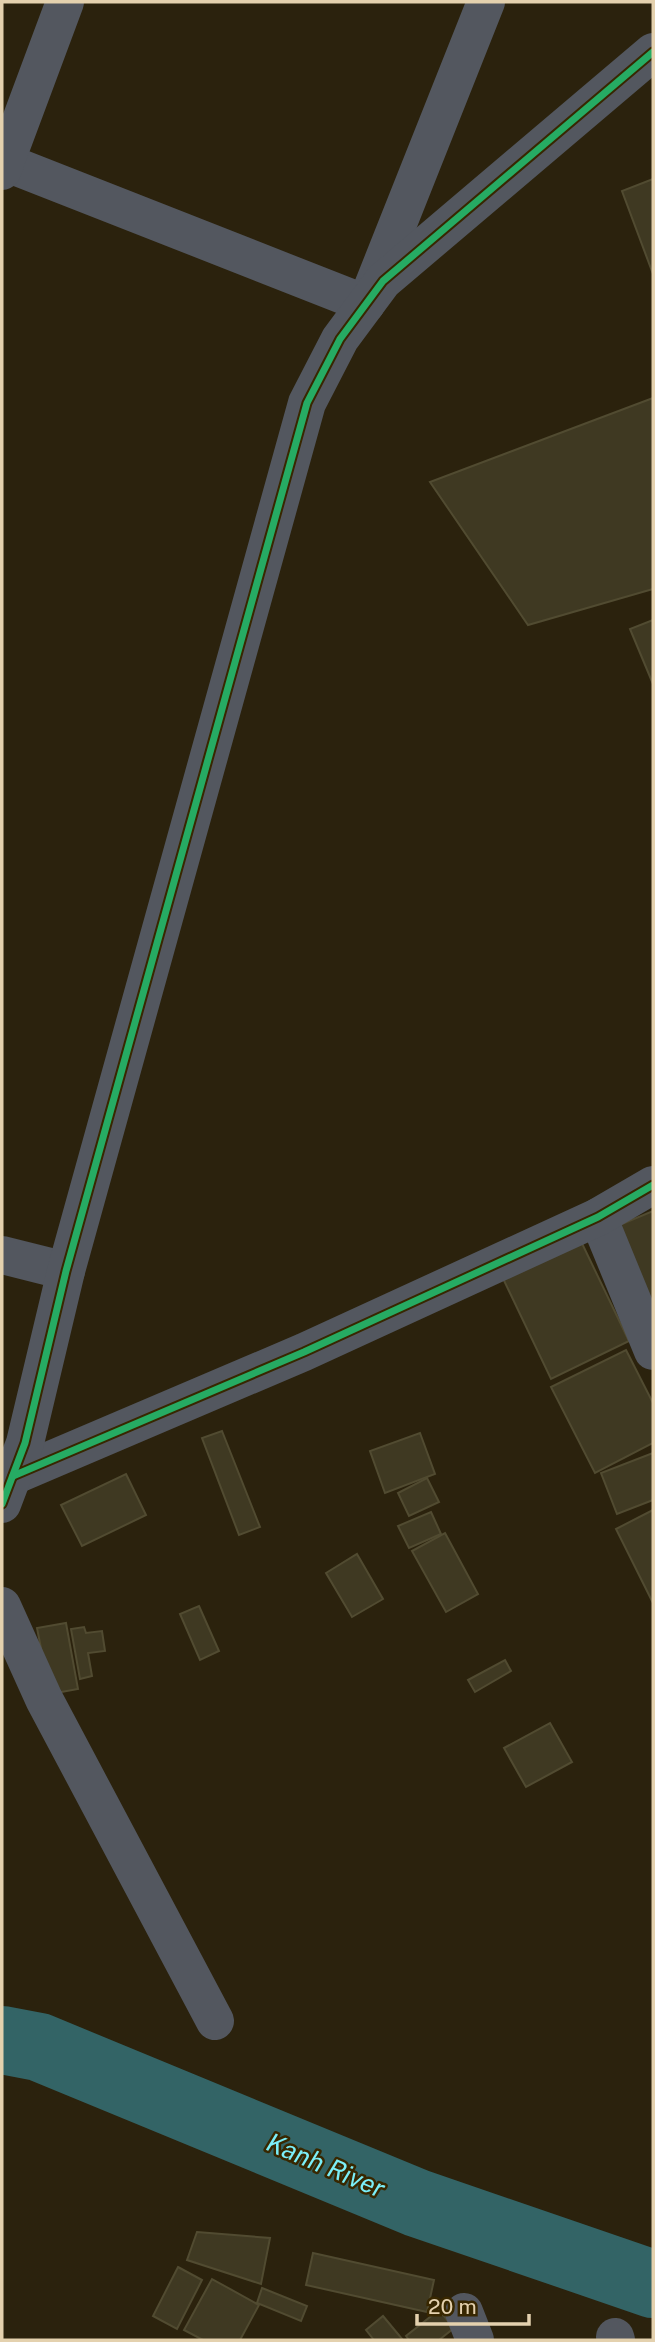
<svg xmlns="http://www.w3.org/2000/svg" width="655" height="2342" font-family="'Public Sans',sans-serif">
<rect width="100%" height="100%" fill="#2b220d"/>
<g fill="none" stroke-linecap="round" stroke-linejoin="round">
<!-- river -->
<polyline stroke="#336466" stroke-width="68" points="2,2040 39,2047 417,2203 653,2284"/>
</g>
<!-- building -->
<g fill="#3f3922" stroke="#514b31" stroke-width="2">
<polygon points="653,179 653,274 622,191"/>
<polygon points="653,398 653,589 528,625 430,482"/>
<polygon points="653,620 653,684 630,629"/>
<polygon points="653,1211 653,1311 617,1226"/>
<polygon points="577,1233 629,1341 551,1379 499,1270"/>
<polygon points="626,1350 653,1403 653,1443 595,1473 551,1387"/>
<polygon points="222,1431 260,1527 239,1535 202,1438"/>
<polygon points="420,1433 435,1474 385,1493 370,1451"/>
<polygon points="653,1453 653,1500 617,1514 601,1473"/>
<polygon points="126,1474 146,1515 82,1546 61,1505"/>
<polygon points="427,1478 439,1502 409,1516 398,1493"/>
<polygon points="653,1510 653,1603 616,1529"/>
<polygon points="431,1512 441,1534 409,1548 398,1526"/>
<polygon points="445,1533 478,1594 446,1612 412,1551"/>
<polygon points="357,1554 383,1599 352,1617 326,1573"/>
<polygon points="199,1606 219,1651 200,1660 180,1614"/>
<polygon points="66,1623 78,1689 50,1694 37,1628"/>
<polygon points="84,1627 86,1633 102,1631 105,1651 88,1653 92,1676 80,1679 71,1629"/>
<polygon points="505,1660 511,1671 475,1692 468,1680"/>
<polygon points="550,1723 572,1762 526,1787 504,1748"/>
<polygon points="197,2232 270,2238 261,2284 187,2260"/>
<polygon points="313,2253 434,2280 427,2312 306,2285"/>
<polygon points="178,2267 202,2280 177,2329 153,2316"/>
<polygon points="212,2279 259,2305 240,2340 203,2340 184,2330"/>
<polygon points="262,2288 307,2306 301,2321 257,2303"/>
<polygon points="439,2310 454,2328 439,2340 409,2340 406,2336"/>
<polygon points="383,2316 403,2340 374,2340 366,2330"/>
</g>
<g fill="none" stroke-linecap="round" stroke-linejoin="round">
<!-- minor -->
<g stroke="#53575f" stroke-width="38">
<polyline points="2,161 366,304 486,2"/>
<polyline points="2,171 65,2"/>
<polyline points="598,1217 653,1351"/>
<polyline points="2,1255 66,1271"/>
<polyline points="13,1476 304,1352 598,1217 653,1185"/>
<polyline points="2,1504 25,1443 66,1271 307,403 340,339 383,281 653,52"/>
<polyline points="2,1606 44,1699 215,2021"/>
<polyline points="464,2312 475,2340"/>
<polyline points="615,2337 616,2340"/>
</g>
<!-- cycleway casing -->
<g stroke="#382700" stroke-width="11">
<g id="cycleway">
<polyline points="13,1476 304,1352 598,1217 653,1185"/>
<polyline points="2,1504 25,1443 66,1271 307,403 340,339 383,281 653,52"/>
</g>
</g>
<!-- cycleway -->
<use href="#cycleway" stroke="#26ab63" stroke-width="7"/>
</g>
<g text-anchor="middle" dominant-baseline="central" stroke-width="5" stroke-linejoin="round" paint-order="stroke">
<!-- water labels -->
<g font-size="26" font-style="italic" fill="#7beef8" stroke="#382700">
<text transform="translate(326 2165) rotate(23)">Kanh River</text>
</g>
</g>
<!-- border -->
<rect width="655" height="2342" fill="none" stroke="#e4d1ae" stroke-width="7"/>
<!-- scale -->
<path d="M417 2314v10h112v-10" fill="none" stroke="#e4d1ae" stroke-width="3.5"/>
<text x="428" y="2314" font-size="21" fill="#e4d1ae" stroke="#382700" stroke-width="5" paint-order="stroke">20 m</text>
</svg>
